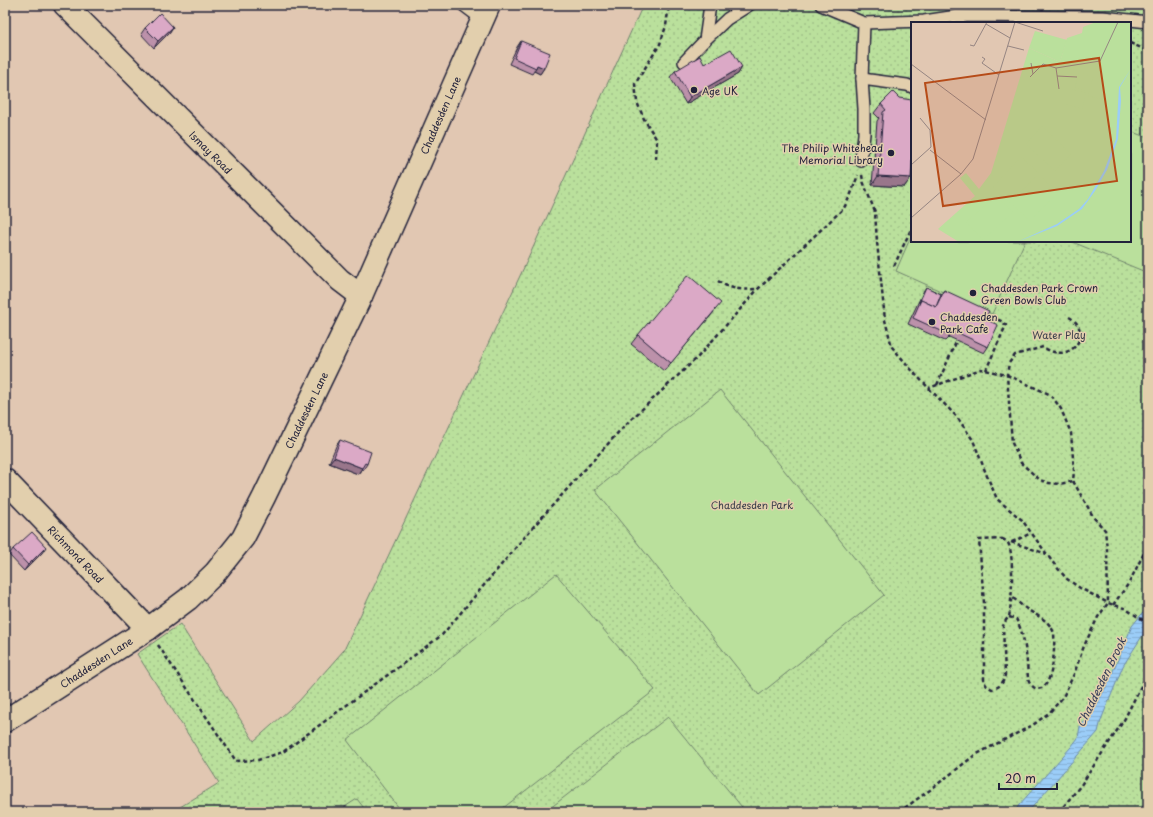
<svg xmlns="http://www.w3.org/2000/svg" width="1153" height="817" font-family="'Playpen Sans',sans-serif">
<defs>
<pattern id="park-dots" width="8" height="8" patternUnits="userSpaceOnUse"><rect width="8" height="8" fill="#bae09c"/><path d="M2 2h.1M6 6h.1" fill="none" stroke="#a0c087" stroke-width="1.8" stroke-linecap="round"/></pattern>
<pattern id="water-rules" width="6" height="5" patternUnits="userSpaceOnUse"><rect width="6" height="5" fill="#9bcdf8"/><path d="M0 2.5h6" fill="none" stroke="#85b0d6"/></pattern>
</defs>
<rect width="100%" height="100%" fill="#e1c7b2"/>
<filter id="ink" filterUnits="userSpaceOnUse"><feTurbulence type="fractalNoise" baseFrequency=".025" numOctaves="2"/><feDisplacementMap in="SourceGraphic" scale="8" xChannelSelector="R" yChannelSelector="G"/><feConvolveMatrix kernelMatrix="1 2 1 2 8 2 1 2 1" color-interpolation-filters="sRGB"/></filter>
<g filter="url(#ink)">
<!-- park -->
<path fill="url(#park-dots)" stroke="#6e816c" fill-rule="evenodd" d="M643 5H1148V812H172L219 783 137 654 180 624 254 741 299 701 344 650 527 261ZM912 23H1130V241H912Z"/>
<!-- pitch -->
<g fill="#bae09c" stroke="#6e816c">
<polygon points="1130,131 1148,138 1148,273 1070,241 1130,241"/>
<polygon points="912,234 912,241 1025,241 992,314 896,271"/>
<polygon points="720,390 884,595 759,695 595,490"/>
<polygon points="556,574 655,690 498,812 402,812 347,740"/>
<polygon points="668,717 746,812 545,812"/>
<polygon points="357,799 367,812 337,812"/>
</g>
<!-- water -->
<path fill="url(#water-rules)" stroke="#6b89ac" d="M1148 608V627L1123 666 1101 720 1098 732 1028 812H1015L1019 805 1071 747 1078 738 1080 726C1098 713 1122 649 1132 626L1141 615Z"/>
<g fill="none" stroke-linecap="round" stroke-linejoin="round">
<!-- service casing -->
<g stroke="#22223b" stroke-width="14">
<g id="service">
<polyline points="463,5 483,20"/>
<polyline points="821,5 864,23 924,21 957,16 1103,17 1148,22"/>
<polyline points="705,40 727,19 749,5"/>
<polyline points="684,62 705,40 710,5"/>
<polyline points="862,79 907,85 912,87"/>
<polyline points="861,161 864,134 864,109 862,79 864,23"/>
</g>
</g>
<!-- minor casing -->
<g stroke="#22223b" stroke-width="25">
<g id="minor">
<polyline points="65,5 340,280 361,296"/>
<polyline points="5,480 148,629"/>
</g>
</g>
<!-- tertiary casing -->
<g stroke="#22223b" stroke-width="25">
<polyline id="tertiary" points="5,721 148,629 188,599 215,573 243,538 264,497 361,296 489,5"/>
</g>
<!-- path -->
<g stroke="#22223b" stroke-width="2.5" stroke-dasharray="4 3" stroke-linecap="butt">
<polyline points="1130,43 1148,51"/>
<polyline points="656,159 657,140 644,119 637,102 635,84 660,44 666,26 669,5"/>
<polyline points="862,175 863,181 875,212 877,242 885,320 892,347 916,375 957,417 973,440 987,476 997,499 1022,520 1054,564 1067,579 1080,588 1108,603 1124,608 1148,623"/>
<polyline points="894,266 912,227"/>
<path d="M718 281C731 290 742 290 757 289"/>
<polyline points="985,314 1001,321 1006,325 986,370"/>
<path d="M1069 317C1094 330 1073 367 1043 347L1015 355 1009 363 1007 375 1012 443 1021 463 1040 480 1049 483 1060 484 1073 481"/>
<polyline points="937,385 957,340"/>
<path d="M1002 539C1005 540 1008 542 1009 545 1014 558 1012 602 1009 617L1006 620 1003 626 1005 675C1003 683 1001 687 992 689L987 686 984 682V603L979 540Z"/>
<polyline points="1011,542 1047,554"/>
<polyline points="1012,542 1031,533"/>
<polyline points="1113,605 1129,583 1148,545"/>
<path d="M1009 617 1016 619C1023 631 1026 650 1027 663 1028 670 1027 676 1029 682 1030 684 1033 687 1035 688 1054 695 1055 644 1054 633 1049 620 1039 617 1028 610 1022 606 1017 601 1012 597"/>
<polyline points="158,645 236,761 258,760 283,752 442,635 534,526 624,426 697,358 758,289 844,208 851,194 858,175"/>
<polyline points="899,812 930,790 975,755 1033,725 1050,712 1063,697 1074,674 1084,646 1098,617 1108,603 1107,549 1105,530 1094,518 1073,481 1074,471 1071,433 1061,409 1056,402 1049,394 1007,375 981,369 929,388"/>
<polyline points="1059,812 1081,785 1124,720 1148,672"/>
</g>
<!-- service -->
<use href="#service" stroke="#e2cfad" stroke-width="11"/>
<!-- minor -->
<use href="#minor" stroke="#e2cfad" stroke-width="22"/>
<!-- tertiary -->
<use href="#tertiary" stroke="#e2cfad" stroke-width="22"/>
</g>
<!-- wall -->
<g fill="#bc91aa" stroke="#22223b">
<polygon points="173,27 169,33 154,48 141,34 145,28"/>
<polygon points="521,41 544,68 540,74 534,71 532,74 509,64 517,47"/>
<polygon points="704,64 742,67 738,74 686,104 670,77 675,71"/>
<polygon points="893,92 911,178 904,187 872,185 877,121 879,118 874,113 881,104"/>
<polygon points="926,287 941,294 944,290 985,319 988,347 984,353 949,337 945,341 908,324 924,290"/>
<polygon points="714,312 664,371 631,344 638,335"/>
<polygon points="340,440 367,464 363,470 362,469 358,474 329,463 336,446"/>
<polygon points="13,549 42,553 24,571 9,555"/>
</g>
<!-- shaded-wall -->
<g fill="#99768b" stroke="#22223b">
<polygon points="173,27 169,33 154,48 158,41"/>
<polygon points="537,65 544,68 540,74 534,71"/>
<polygon points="742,67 738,74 686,104 690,97"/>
<polygon points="878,176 911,178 904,187 872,185"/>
<polygon points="334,457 362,468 358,474 329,463"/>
<polygon points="46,547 42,553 24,571 28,565"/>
</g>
<!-- building -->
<g fill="#dba9c6" stroke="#22223b">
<polygon points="160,13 173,27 158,41 145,28"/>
<polygon points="521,41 550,53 544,68 537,65 536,68 514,58"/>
<polygon points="731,49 742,67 690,97 675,71 700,56 704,64"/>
<polygon points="893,92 899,98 912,100 912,163 911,178 878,176 883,112 886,110 881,104"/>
<polygon points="688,275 721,303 671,363 638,335"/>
<polygon points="926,287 941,294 936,307 921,300 919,303"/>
<polygon points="944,290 989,311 985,319 998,325 988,347 952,330 950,335 913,318 921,300 936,307"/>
<polygon points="340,440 371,452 367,464 365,463 362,468 334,457"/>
<polygon points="32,532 46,547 28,565 13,549"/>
</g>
</g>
<!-- markers -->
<g fill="#22223b" stroke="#e2cfad" stroke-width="1.5">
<circle cx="694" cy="90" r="4"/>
<circle cx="891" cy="153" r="4"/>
<circle cx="973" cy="293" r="4"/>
<circle cx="932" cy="322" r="4"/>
</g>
<g text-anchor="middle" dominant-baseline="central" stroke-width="3" stroke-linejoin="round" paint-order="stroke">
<!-- poi labels -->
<g font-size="10" fill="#22223b" stroke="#e2cfad" text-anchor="start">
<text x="702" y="90">Age UK</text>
<text x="883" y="147" text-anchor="end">The Philip Whitehead<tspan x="883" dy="12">Memorial Library</tspan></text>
<text x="981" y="287">Chaddesden Park Crown<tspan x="981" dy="12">Green Bowls Club</tspan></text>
<text x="940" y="316">Chaddesden<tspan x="940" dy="12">Park Cafe</tspan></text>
</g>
<!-- street labels -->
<g font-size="10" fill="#22223b" stroke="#e2cfad">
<text transform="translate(440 115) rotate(-66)">Chaddesden Lane</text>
<text transform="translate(211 152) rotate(45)">Ismay Road</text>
<text transform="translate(306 410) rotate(-64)">Chaddesden Lane</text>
<text transform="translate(76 554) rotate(46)">Richmond Road</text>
<text transform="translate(96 662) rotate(-33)">Chaddesden Lane</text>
</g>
<!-- park labels -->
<g font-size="10" fill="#393e4a" stroke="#e2cfad">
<text x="1059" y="334">Water Play</text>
<text x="752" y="504">Chaddesden Park</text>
</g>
<!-- water labels -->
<g font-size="11" font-style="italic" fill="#343c57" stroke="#e2cfad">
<text transform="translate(1101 682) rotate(-64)">Chaddesden Brook</text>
</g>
</g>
<!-- overview -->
<g transform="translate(911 22)">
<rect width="220" height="220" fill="#e1c7b2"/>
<path d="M124 9 156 18 149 40 118 26Z" fill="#bae09c"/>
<path d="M185 0H220V220H48L27 207 64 174 49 156 55 151 68 167 80 151 118 26 149 40 156 16 171 11 172 5Z" fill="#bae09c"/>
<path d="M168 51 181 54 176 69 164 65ZM182 55 195 58V78L177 74ZM160 67 175 71 171 87 155 82ZM131 104 160 132 144 149 115 122ZM110 135 128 151 99 181 82 165ZM130 155 147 170 119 199 102 183ZM85 174 102 190 72 218 55 200Z" fill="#bae09c"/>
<path d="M220 47 209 65 210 79 207 117 196 148 184 169 171 187 146 204 106 220 146 202 168 187 177 177 193 149 205 117 208 65Z" fill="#9bcdf8"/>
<path fill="none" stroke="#958582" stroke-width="1" d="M104 0 132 9M75 2 99 16M59 23 63 24 76 0M97 24 113 28M71 35 74 37 71 41 88 53M0 42 75 98M145 46 148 67M122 52 132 42 145 46 189 39 207 0M146 54 166 55M119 55 122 52 120 41M19 128 50 152M0 143 20 125 19 108 9 96M0 196 50 152 62 137 104 0"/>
<path fill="#b64b18" fill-opacity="0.15" stroke="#b64b18" stroke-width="2" d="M188 36 206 159 32 184 14 61Z"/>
<rect width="220" height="220" fill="none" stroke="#22223b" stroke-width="2"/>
</g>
<!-- margin -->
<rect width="1153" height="817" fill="none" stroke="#e2cfad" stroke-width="20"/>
<rect x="10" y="10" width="1133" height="797" fill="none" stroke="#22223b" stroke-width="1.5" filter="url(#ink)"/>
<!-- scale -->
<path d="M999 783v6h58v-6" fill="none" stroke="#22223b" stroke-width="2"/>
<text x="1005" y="783" font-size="12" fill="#22223b" stroke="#e2cfad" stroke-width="3" paint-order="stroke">20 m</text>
</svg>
